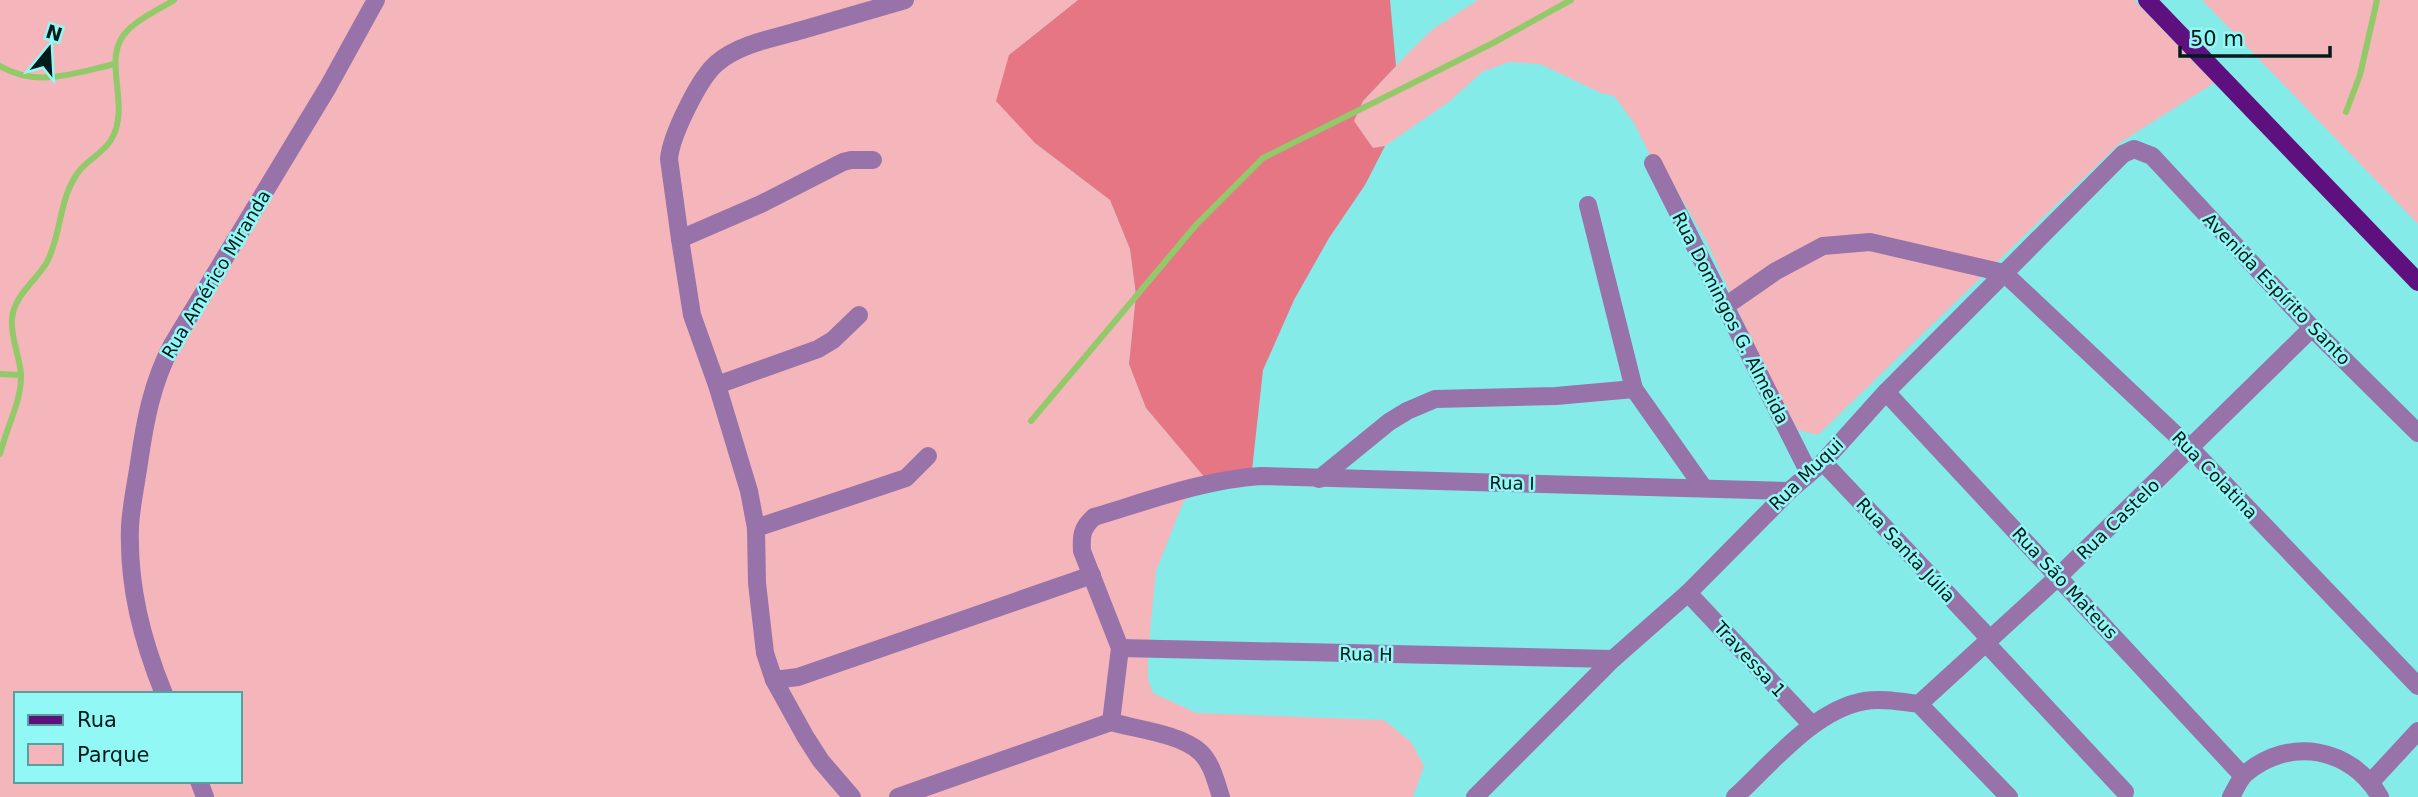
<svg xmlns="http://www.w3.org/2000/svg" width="2418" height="797" font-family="'DejaVu Sans',sans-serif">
<rect width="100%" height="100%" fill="#84ebe8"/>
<!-- green -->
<g fill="#f4b6bb" fill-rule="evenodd">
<path d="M0 0H1078L1009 55 1035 143 1110 200 1130 249 1136 295 1129 364 1146 408 1206 479 1183 503 1156 571 1148 652V679L1153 693 1197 713 1384 720 1411 742 1424 766 1413 797H0ZM16 694H240V781H16Z"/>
<polygon points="1478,0 2134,0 2214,83 2121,142 1818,435 1798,430 1767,374 1707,242 1669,177 1651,157 1634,123 1614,96 1601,93 1540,64 1509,62 1482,72 1450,101 1385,146 1373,148 1354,121 1363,101 1412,49 1433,29"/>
<polygon points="2202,0 2418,0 2418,224"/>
</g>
<!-- forest -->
<polygon fill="#e77684" points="1078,0 1390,0 1396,66 1363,101 1354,121 1373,148 1385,146 1365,185 1329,238 1294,300 1263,370 1252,470 1206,479 1146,408 1129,364 1136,295 1130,249 1110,200 1035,143 996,101 1009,55"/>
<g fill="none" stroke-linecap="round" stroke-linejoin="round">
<!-- stream -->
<g stroke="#92ca69" stroke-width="6">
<path d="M0 66C38 88 74 73 115 64"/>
<polyline points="2346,112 2360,75 2377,0"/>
<polyline points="0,374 21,375"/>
<polyline points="1031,421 1196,225 1263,158 1493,43 1571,0"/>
<path d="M0 454C6 429 21 402 21 377 21 358 10 338 12 319 14 294 38 280 48 260 62 231 59 196 80 170 89 159 103 153 111 140 133 104 98 57 129 29 141 17 160 9 174 0"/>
</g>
<!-- minor -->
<g stroke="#9773aa" stroke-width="18">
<polyline points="873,160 851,160 843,162 761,204 680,239 692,315 717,385 749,491 756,528 757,583 765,653 774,680 798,677 1092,575"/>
<polyline points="1653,163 1809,473"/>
<polyline points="1588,205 1634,389 1703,487"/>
<path d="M680 239 669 159C671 136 699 78 717 63 739 44 774 38 802 30 836 20 871 10 905 0"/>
<polyline points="1724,307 1776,271 1823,246 1870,242 2004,273 2191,449 2418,686"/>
<polyline points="717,385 818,349 833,340 859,315"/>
<polyline points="1886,392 2243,776"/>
<polyline points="1823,462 1989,638"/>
<polyline points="1319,479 1389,422 1407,411 1435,399 1556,396 1634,389"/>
<polyline points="756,528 906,478 928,456"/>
<polyline points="1688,593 1812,725"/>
<polyline points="1985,642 2125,792"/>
<polyline points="1120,648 1613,659"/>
<polyline points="774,680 805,736 821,761 852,797"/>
<path d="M164 694C142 640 128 586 130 527 131 506 136 484 139 463 145 421 152 383 172 345L328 87 376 0"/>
<polyline points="1919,704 2059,576 2312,328"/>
<polyline points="199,781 205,797"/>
<polyline points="2370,783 2418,731"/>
<polyline points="898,797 1111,722"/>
<path d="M1221 797C1216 782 1212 763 1200 752 1181 734 1136 729 1111 722L1120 648 1082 551C1081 535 1082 528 1094 517 1148 501 1203 480 1260 476L1789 491"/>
<polyline points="1475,797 1613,659 1688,593 1789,491 1823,462 1886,392 2123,154 2134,149 2152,156 2312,328 2418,433"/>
<path d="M1735 797C1771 764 1815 709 1865 701 1882 698 1902 702 1919 704L2009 797"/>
<path d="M2231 797C2235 790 2239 780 2245 774 2289 736 2351 747 2380 797"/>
</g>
<!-- major -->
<polyline stroke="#5f107f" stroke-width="18" points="2147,0 2418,282"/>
</g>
<g text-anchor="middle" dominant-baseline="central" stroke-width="5" stroke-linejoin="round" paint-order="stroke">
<!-- street labels -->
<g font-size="18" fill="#001b1b" stroke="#92f8f5">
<text transform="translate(216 274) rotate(-59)">Rua Américo Miranda</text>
<text transform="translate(2277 289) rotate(46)">Avenida Espírito Santo</text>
<text transform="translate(1731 318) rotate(63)">Rua Domingos G. Almeida</text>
<text transform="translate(1806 474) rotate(-44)">Rua Muqui</text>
<text transform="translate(2215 475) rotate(46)">Rua Colatina</text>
<text transform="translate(1512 483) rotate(1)">Rua I</text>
<text transform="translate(2118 519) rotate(-44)">Rua Castelo</text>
<text transform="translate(1906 550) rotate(47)">Rua Santa Júlia</text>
<text transform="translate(2065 583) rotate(47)">Rua São Mateus</text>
<text transform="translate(1366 654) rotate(1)">Rua H</text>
<text transform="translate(1750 659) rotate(47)">Travessa 1</text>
</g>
</g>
<!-- legend -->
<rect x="14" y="692" width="228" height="91" fill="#92f8f5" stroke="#58a09e" stroke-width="2"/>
<rect x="28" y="715" width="35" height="10" fill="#5f107f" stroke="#58a09e" stroke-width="2"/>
<text x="77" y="727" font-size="21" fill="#001b1b">Rua</text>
<rect x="28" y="744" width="35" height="21" fill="#f4b6bb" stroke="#58a09e" stroke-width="2"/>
<text x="77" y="762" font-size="21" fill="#001b1b">Parque</text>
<!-- north arrow -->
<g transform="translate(49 49) rotate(18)" stroke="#92f8f5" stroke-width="5" paint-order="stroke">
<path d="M0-5L12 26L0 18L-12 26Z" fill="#001b1b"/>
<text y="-10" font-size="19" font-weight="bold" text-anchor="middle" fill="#001b1b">N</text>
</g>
<!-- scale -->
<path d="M2180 46v10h150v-10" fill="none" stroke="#001b1b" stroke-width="3.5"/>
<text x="2190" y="46" font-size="21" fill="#001b1b" stroke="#92f8f5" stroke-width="5" paint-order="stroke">50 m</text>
</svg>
